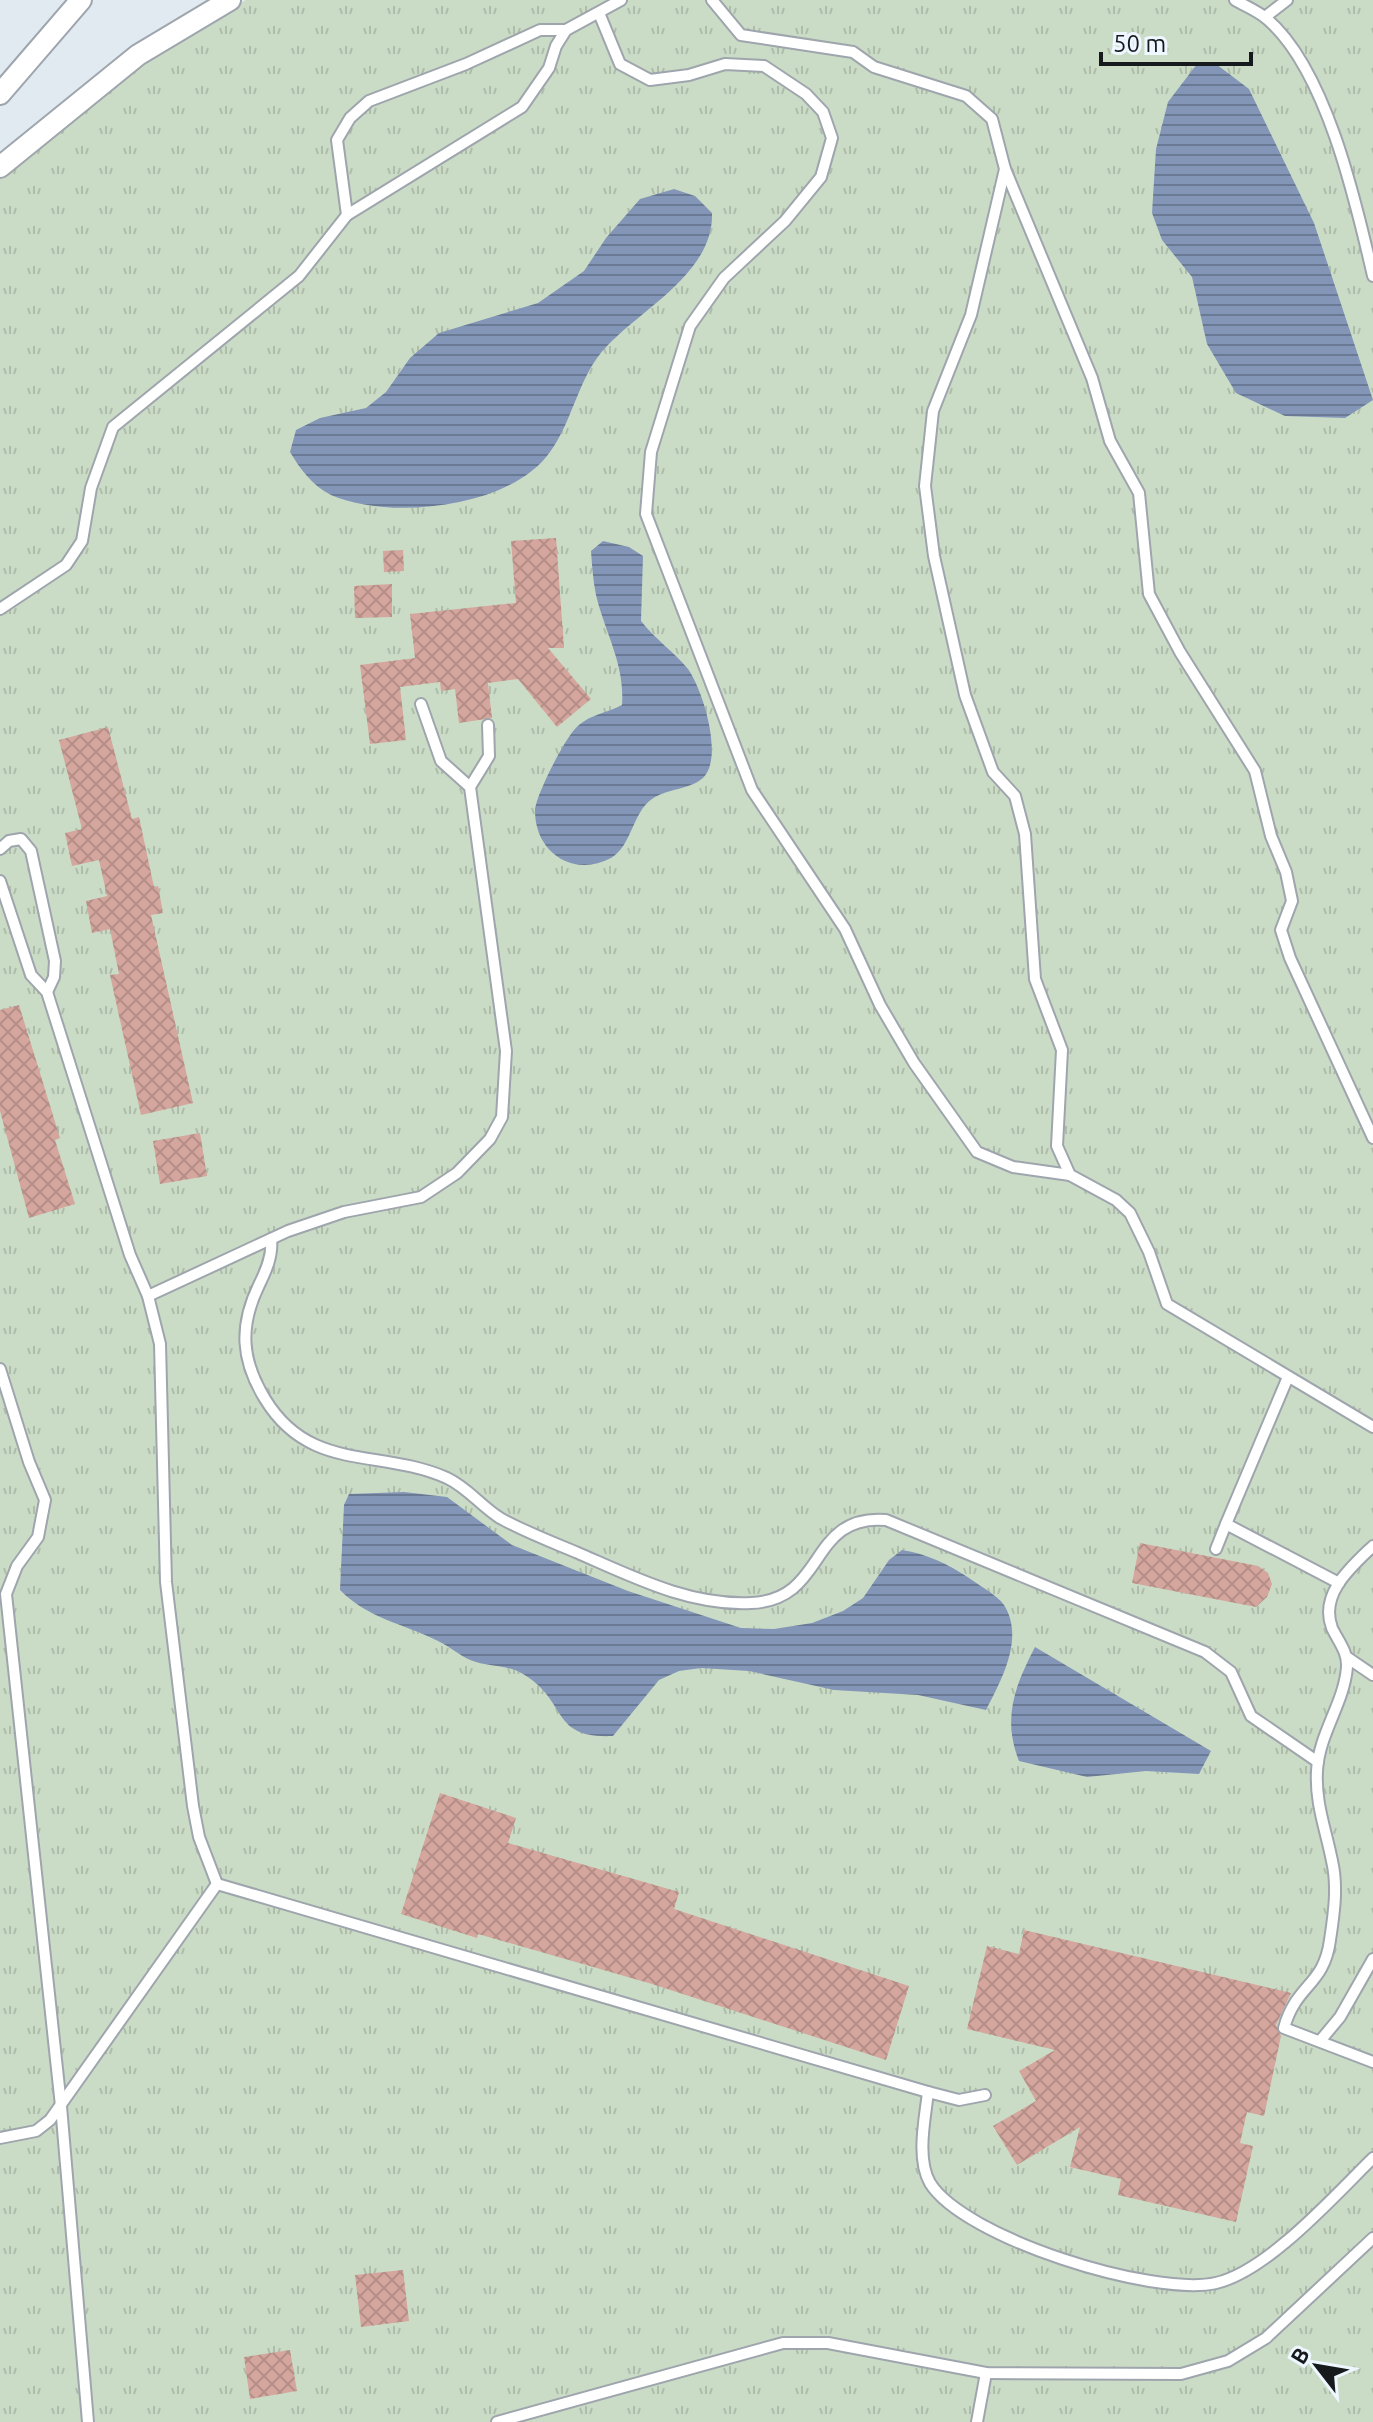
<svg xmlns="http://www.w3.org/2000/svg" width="1373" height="2422" font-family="Ubuntu,sans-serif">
<defs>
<pattern id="grass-tufts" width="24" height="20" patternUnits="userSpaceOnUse" patternTransform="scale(2)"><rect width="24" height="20" fill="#cbdcc6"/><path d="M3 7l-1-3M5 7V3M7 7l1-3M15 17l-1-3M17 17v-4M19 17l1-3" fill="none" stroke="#aebcaa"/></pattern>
<pattern id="water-rules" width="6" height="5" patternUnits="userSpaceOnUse" patternTransform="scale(2)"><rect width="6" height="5" fill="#8396b8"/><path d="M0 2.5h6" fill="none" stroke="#6a7a95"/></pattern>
<pattern id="building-cross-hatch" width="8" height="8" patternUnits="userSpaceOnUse" patternTransform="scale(2)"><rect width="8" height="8" fill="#d4a69d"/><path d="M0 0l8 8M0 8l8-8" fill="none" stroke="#b58e87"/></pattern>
</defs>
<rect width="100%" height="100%" fill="#e1e9f1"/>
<!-- grass -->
<polygon fill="url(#grass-tufts)" points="246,0 1373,0 1373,2422 0,2422 0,176 142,61"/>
<!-- water -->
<g fill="url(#water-rules)">
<polygon points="1197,64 1216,64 1249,89 1314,223 1373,400 1345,418 1285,416 1236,393 1207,344 1192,277 1162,240 1152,213 1156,149 1168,102"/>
<path d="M674 189 695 196 712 213C714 272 643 308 607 346 578 376 574 419 550 452 511 508 390 521 331 495 313 486 300 469 290 452L296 430 320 418 366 408 386 392 410 358 439 333 538 303 584 271 606 238 640 199Z"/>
<path d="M603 541 629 547 643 556 641 621C655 639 674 652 688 669 703 690 724 758 703 778 689 790 668 788 652 799 632 813 632 846 611 858 574 878 535 853 535 811 535 797 564 740 575 729 589 714 605 714 622 705 625 664 605 633 596 595 593 581 592 565 591 551Z"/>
<path d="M404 1492 447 1497 512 1545 628 1591 741 1628 774 1629 812 1623 843 1611 863 1598 889 1560 902 1550C927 1554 948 1564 969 1578 980 1586 997 1595 1004 1605 1025 1638 1001 1681 986 1710L918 1695 834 1690 749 1671 701 1668 679 1671 659 1680 613 1736C549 1739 569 1701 523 1674 508 1665 492 1667 476 1662 462 1658 451 1647 438 1641 402 1623 369 1619 340 1590L344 1505 349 1494Z"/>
<path d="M1035 1647 1211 1751 1199 1774 1146 1771 1087 1777 1019 1761C1002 1718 1015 1686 1035 1647Z"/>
</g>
<!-- building -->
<g fill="url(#building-cross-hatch)">
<polygon points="556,538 564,648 548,648 591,699 557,727 518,679 488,683 492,718 459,723 455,689 441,691 440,682 400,687 406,740 370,744 360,665 415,658 410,614 516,603 511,541"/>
<polygon points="403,550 404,571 384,572 383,551"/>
<polygon points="392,584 392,617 355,618 354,586"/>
<polygon points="108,727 132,819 139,817 154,887 158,886 163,913 151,915 193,1103 141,1115 110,975 119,974 110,929 92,933 86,901 107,896 99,860 72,866 65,833 82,829 59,740"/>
<polygon points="19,1005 60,1138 55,1140 75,1204 29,1218 0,1111 0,1010"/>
<polygon points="200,1133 207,1176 160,1184 153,1141"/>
<polygon points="1140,1543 1258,1566 1268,1573 1272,1584 1267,1597 1256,1607 1132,1583"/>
<polygon points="440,1793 516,1818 508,1843 679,1892 674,1909 909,1986 886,2060 652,1984 478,1934 477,1938 401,1914"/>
<polygon points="1024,1930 1291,1993 1276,2025 1281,2036 1264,2116 1247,2112 1240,2143 1253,2146 1236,2222 1118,2195 1121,2179 1070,2167 1080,2127 1017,2165 993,2126 1036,2101 1019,2071 1055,2050 967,2029 987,1946 1019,1954"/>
<polygon points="403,2270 409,2321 361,2327 355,2275"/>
<polygon points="290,2350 297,2391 250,2399 244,2357"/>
</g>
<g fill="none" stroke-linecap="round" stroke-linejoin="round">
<!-- service casing -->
<g stroke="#9ea5ad" stroke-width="14">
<g id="service">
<polyline points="712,0 741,35 853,52 874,67 966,96 992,119 1005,169 971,315 933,411 925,486 934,556 965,695 993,772 1015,796 1025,834 1035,979 1062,1050 1057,1146 1070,1175 1116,1200 1130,1213 1149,1252 1167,1304 1373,1427"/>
<path d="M1235 0C1245 6 1258 11 1267 19 1326 69 1356 202 1373 276"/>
<polyline points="599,13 620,64 650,80 689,75 725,64 764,66 806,94 823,112 832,138 821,177 785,221 724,278 690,326 651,452 646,514 752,790 845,929 880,1005 914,1063 977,1152 1013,1167 1070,1175"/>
<polyline points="1265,17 1287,0"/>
<polyline points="1005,169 1092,378 1110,441 1139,493 1149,594 1180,652 1255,771 1271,836 1286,872 1292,901 1281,930 1290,958 1373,1138"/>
<polyline points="347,215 337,140 350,118 369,101 466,64 540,30 566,30"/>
<polyline points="0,609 66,565 82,541 91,488 113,427 299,276 347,215 522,107 549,68 556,46 566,30 621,0"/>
<polyline points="421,704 441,761 470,787"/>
<polyline points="0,849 9,841 21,839 31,851 55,961 54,977 47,992"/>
<polyline points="0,881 31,975 47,992 130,1255 148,1296 160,1344 166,1582 193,1806 199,1837 217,1884 50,2120 36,2131 0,2138"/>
<path d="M271 1239C273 1255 266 1271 259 1285 239 1326 241 1360 265 1399 310 1473 379 1448 447 1478 468 1488 481 1506 500 1518 525 1532 552 1542 578 1553 633 1577 690 1606 751 1603 828 1600 807 1514 886 1520L1205 1652 1231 1672 1251 1716 1318 1762"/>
<polyline points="148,1296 288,1231 344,1212 421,1197 457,1173 490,1139 502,1117 506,1051 470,787 489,756 488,725"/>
<polyline points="0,1369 29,1462 45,1500 38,1537 17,1566 6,1594 61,2106 88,2422"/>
<polyline points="1288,1377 1226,1524 1339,1583"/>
<path d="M1373 1546C1351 1567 1319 1594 1332 1628 1338 1641 1348 1652 1347 1667 1344 1704 1319 1733 1317 1771 1315 1803 1326 1830 1332 1861 1338 1886 1334 1914 1330 1940 1324 1986 1296 1984 1284 2028L1373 2062"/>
<polyline points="1216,1549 1226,1524"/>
<polyline points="1348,1658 1373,1675"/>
<polyline points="217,1884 928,2092 959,2100 985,2095"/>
<polyline points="1320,2041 1340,2017 1373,1959"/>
<path d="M928 2092C925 2119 916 2158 930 2183 964 2238 1153 2297 1216 2283 1268 2271 1335 2195 1373 2158"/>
<polyline points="497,2422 783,2343 828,2343 986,2373 1181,2374 1228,2361 1266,2338 1373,2238"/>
<polyline points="977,2422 986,2373"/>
</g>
</g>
<!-- minor casing -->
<g stroke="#9ea5ad" stroke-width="24">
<g id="minor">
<polyline points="0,94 81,0"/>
<polyline points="0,167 138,55 230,0"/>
</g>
</g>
<!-- service -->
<use href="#service" stroke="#fff" stroke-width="10"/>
<!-- minor -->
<use href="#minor" stroke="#fff" stroke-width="20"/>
</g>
<!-- north arrow -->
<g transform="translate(1317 2366) rotate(301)" stroke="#eef6ff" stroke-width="6" paint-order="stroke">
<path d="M0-6L14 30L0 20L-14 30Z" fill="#171a1d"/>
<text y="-12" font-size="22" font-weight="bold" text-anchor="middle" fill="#171a1d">B</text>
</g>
<!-- scale -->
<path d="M1101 52v12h150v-12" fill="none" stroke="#171a1d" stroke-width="4"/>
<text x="1113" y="52" font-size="24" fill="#171a1d" stroke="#eef6ff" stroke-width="6" paint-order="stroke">50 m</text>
</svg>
